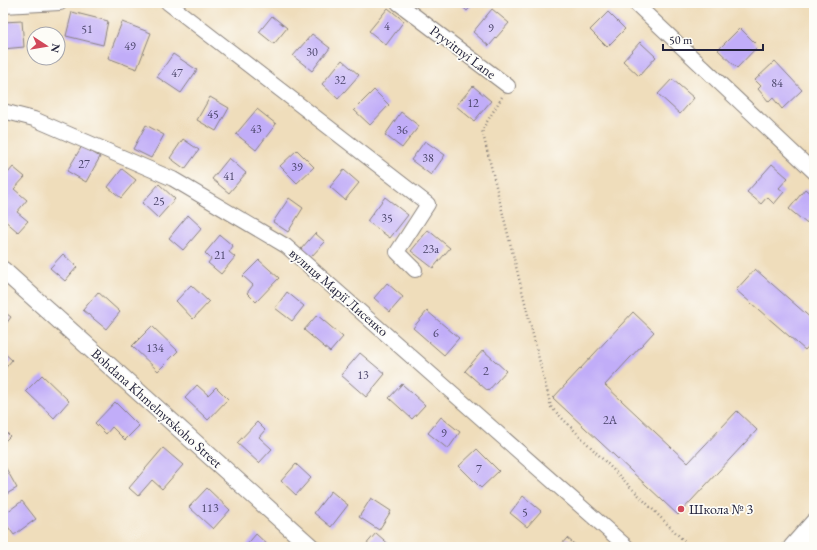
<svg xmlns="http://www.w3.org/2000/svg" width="817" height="550" font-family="'EB Garamond',serif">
<rect width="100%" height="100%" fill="#fdfcf7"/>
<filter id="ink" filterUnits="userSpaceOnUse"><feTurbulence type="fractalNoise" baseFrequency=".025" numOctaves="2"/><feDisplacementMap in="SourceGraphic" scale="8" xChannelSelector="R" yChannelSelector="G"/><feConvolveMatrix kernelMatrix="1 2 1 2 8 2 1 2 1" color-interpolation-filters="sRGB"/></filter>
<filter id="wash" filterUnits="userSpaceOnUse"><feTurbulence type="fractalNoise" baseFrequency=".012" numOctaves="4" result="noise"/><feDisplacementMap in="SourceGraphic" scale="16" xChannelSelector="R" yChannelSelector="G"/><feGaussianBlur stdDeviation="0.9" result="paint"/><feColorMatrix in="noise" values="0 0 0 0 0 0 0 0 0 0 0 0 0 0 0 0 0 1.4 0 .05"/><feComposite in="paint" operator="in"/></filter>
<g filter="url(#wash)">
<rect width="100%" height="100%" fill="#efddbb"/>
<g id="blocks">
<!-- building -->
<g fill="#c1adf8">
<polygon points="458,3 474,3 467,11"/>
<polygon points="388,8 404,21 386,45 369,31"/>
<polygon points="492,9 509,23 489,46 473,32"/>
<polygon points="72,12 108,21 103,45 66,36"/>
<polygon points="608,12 625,29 607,47 590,30"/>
<polygon points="272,16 287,28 274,44 259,32"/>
<polygon points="22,21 24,47 3,49 3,22"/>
<polygon points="122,22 151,33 137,69 108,58"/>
<polygon points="740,28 758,46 737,68 718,50"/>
<polygon points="312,34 330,48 312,71 293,56"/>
<polygon points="640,42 656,57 639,76 623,61"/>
<polygon points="173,54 197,70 181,93 157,77"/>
<polygon points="342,60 359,75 338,99 322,84"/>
<polygon points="775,61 802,90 782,109 773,98 769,102 758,89 761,86 755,80"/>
<polygon points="672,79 694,98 680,114 658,94"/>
<polygon points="473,86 491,101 474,121 456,106"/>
<polygon points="374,90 389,105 370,125 354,110"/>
<polygon points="210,97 229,108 216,131 197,120"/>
<polygon points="257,109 276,124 256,150 236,134"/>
<polygon points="401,112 419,126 402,148 385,135"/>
<polygon points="146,125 164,135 151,158 133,149"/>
<polygon points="183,139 199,150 185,169 170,158"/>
<polygon points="425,141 445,155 431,175 411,160"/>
<polygon points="82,146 100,157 86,182 67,171"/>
<polygon points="297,150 314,167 297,183 280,166"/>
<polygon points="229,158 246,173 229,193 212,179"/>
<polygon points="772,164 788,178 779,188 784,192 774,204 767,197 761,204 747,192"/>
<polygon points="13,167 25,177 14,189 27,200 17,212 28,221 18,232 3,219 3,179"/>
<polygon points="122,169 136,180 121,198 108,187"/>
<polygon points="344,170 359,183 345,200 330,187"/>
<polygon points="159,184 175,199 158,218 142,203"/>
<polygon points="805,189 814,197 814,214 806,223 789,209"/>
<polygon points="385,197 408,215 390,238 367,221"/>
<polygon points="289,198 303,208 288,232 273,222"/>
<polygon points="188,215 202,228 183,250 169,238"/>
<polygon points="428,230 450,248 433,268 411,251"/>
<polygon points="315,233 325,242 310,258 301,249"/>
<polygon points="220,235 233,246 229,252 235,257 221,274 208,263 211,259 205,253"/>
<polygon points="63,254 77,267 65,281 50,268"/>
<polygon points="259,260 279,278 256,302 247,293 253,285 243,276"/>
<polygon points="755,269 814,321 814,340 805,350 736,290"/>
<polygon points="387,283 403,297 390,312 374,298"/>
<polygon points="191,285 209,302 193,319 176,301"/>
<polygon points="98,292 120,312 106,329 83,310"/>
<polygon points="287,292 304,306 292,321 275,308"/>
<polygon points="3,311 11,317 3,328"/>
<polygon points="427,311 459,338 444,355 413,328"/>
<polygon points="633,312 654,332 605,385 688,463 737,411 757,430 678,515 553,398"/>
<polygon points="317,315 343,337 330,352 304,330"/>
<polygon points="152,326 178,351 158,371 132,346"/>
<polygon points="483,350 506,371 488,391 465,371"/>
<polygon points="3,352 12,360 3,371"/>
<polygon points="360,353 385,374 366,397 341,375"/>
<polygon points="42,375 69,401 54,418 26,391"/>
<polygon points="402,384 425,405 412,419 389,398"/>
<polygon points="197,385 208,395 216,387 228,399 208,420 185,398"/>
<polygon points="115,402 139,426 125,440 112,427 106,434 95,423"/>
<polygon points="441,417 460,432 448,449 428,433"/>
<polygon points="257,422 265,430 259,437 272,449 259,463 237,443"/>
<polygon points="3,429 10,436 3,443"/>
<polygon points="163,448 183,465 162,489 152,480 138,496 129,488"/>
<polygon points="477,449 499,471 481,488 459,466"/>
<polygon points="3,463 17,488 3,496"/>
<polygon points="296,464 311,478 296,495 281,481"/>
<polygon points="207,488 230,510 213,529 189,507"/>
<polygon points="331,491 348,505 331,527 314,513"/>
<polygon points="523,496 541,511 527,527 510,513"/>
<polygon points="371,498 391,511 379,530 359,517"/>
<polygon points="22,501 36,519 14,535 3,520 3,515"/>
<polygon points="376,533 392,547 364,547"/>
<polygon points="256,534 270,547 245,547"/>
<polygon points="567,538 578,547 559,547"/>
</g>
</g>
</g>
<g filter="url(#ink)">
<use href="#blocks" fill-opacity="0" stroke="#88807b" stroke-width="1"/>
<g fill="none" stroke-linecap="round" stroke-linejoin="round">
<!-- minor casing -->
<g stroke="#88807b" stroke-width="16">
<g id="minor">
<polyline points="168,3 428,204 397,252 415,270"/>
<polyline points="398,3 508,86"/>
<polyline points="635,3 814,172"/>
<polyline points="3,6 60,3"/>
<polyline points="3,111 34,119 173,179 286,246 627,547"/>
</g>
</g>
<!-- tertiary casing -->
<g stroke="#88807b" stroke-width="19">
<g id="tertiary">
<polyline points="3,270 311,547"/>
<polyline points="792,547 814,522"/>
</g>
</g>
<!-- path -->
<polyline stroke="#88807b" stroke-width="2.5" stroke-dasharray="1 3" stroke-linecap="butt" points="502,97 482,130 551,407 690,547"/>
<!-- minor -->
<use href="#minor" stroke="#fff" stroke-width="14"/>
<!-- tertiary -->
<use href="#tertiary" stroke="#fff" stroke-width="17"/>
</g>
</g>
<!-- markers -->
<circle fill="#d1495b" stroke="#fdfcf7" stroke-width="1.5" cx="681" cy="509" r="4"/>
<g text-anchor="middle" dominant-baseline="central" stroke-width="3.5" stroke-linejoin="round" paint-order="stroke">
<!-- number labels -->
<g font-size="12" fill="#4a456a">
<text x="387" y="26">4</text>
<text x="491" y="28">9</text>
<text x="87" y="29">51</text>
<text x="130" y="46">49</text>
<text x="312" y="52">30</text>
<text x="177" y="73">47</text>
<text x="340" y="80">32</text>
<text x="777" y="83">84</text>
<text x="473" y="103">12</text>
<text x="213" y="114">45</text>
<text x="256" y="129">43</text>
<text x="402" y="130">36</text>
<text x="428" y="158">38</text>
<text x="84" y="164">27</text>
<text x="297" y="167">39</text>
<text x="229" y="176">41</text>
<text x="159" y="201">25</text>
<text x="387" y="218">35</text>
<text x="431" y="249">23а</text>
<text x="220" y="255">21</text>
<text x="436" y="333">6</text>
<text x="155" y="348">134</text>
<text x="486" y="371">2</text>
<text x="363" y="375">13</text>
<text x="610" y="420">2А</text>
<text x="444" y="433">9</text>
<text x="479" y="469">7</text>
<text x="210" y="508">113</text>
<text x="525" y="512">5</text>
</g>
<!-- street labels -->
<g font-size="14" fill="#22223b" stroke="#fdfcf7">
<text transform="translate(463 52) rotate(37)">Pryvitnyi Lane</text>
<text transform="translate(339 292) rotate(41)">вулиця Марії Лисенко</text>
<text transform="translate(157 408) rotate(42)">Bohdana Khmelnytskoho Street</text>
</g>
<!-- poi labels -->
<g font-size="14" fill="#22223b" stroke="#fdfcf7" text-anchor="start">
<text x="689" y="509">Школа № 3</text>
</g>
</g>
<!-- margin -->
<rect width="817" height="550" fill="none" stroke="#fdfcf7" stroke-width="16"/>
<!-- north arrow -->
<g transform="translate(46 46) rotate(102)"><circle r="19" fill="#fdfcf7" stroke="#a5a5ac"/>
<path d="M0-3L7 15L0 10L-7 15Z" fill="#d1495b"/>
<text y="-6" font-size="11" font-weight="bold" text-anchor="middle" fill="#22223b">N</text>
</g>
<!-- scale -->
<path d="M663 44v6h100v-6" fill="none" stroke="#22223b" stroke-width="2"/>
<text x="669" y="44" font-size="12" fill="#22223b" stroke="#fdfcf7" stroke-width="3" paint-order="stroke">50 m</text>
</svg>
